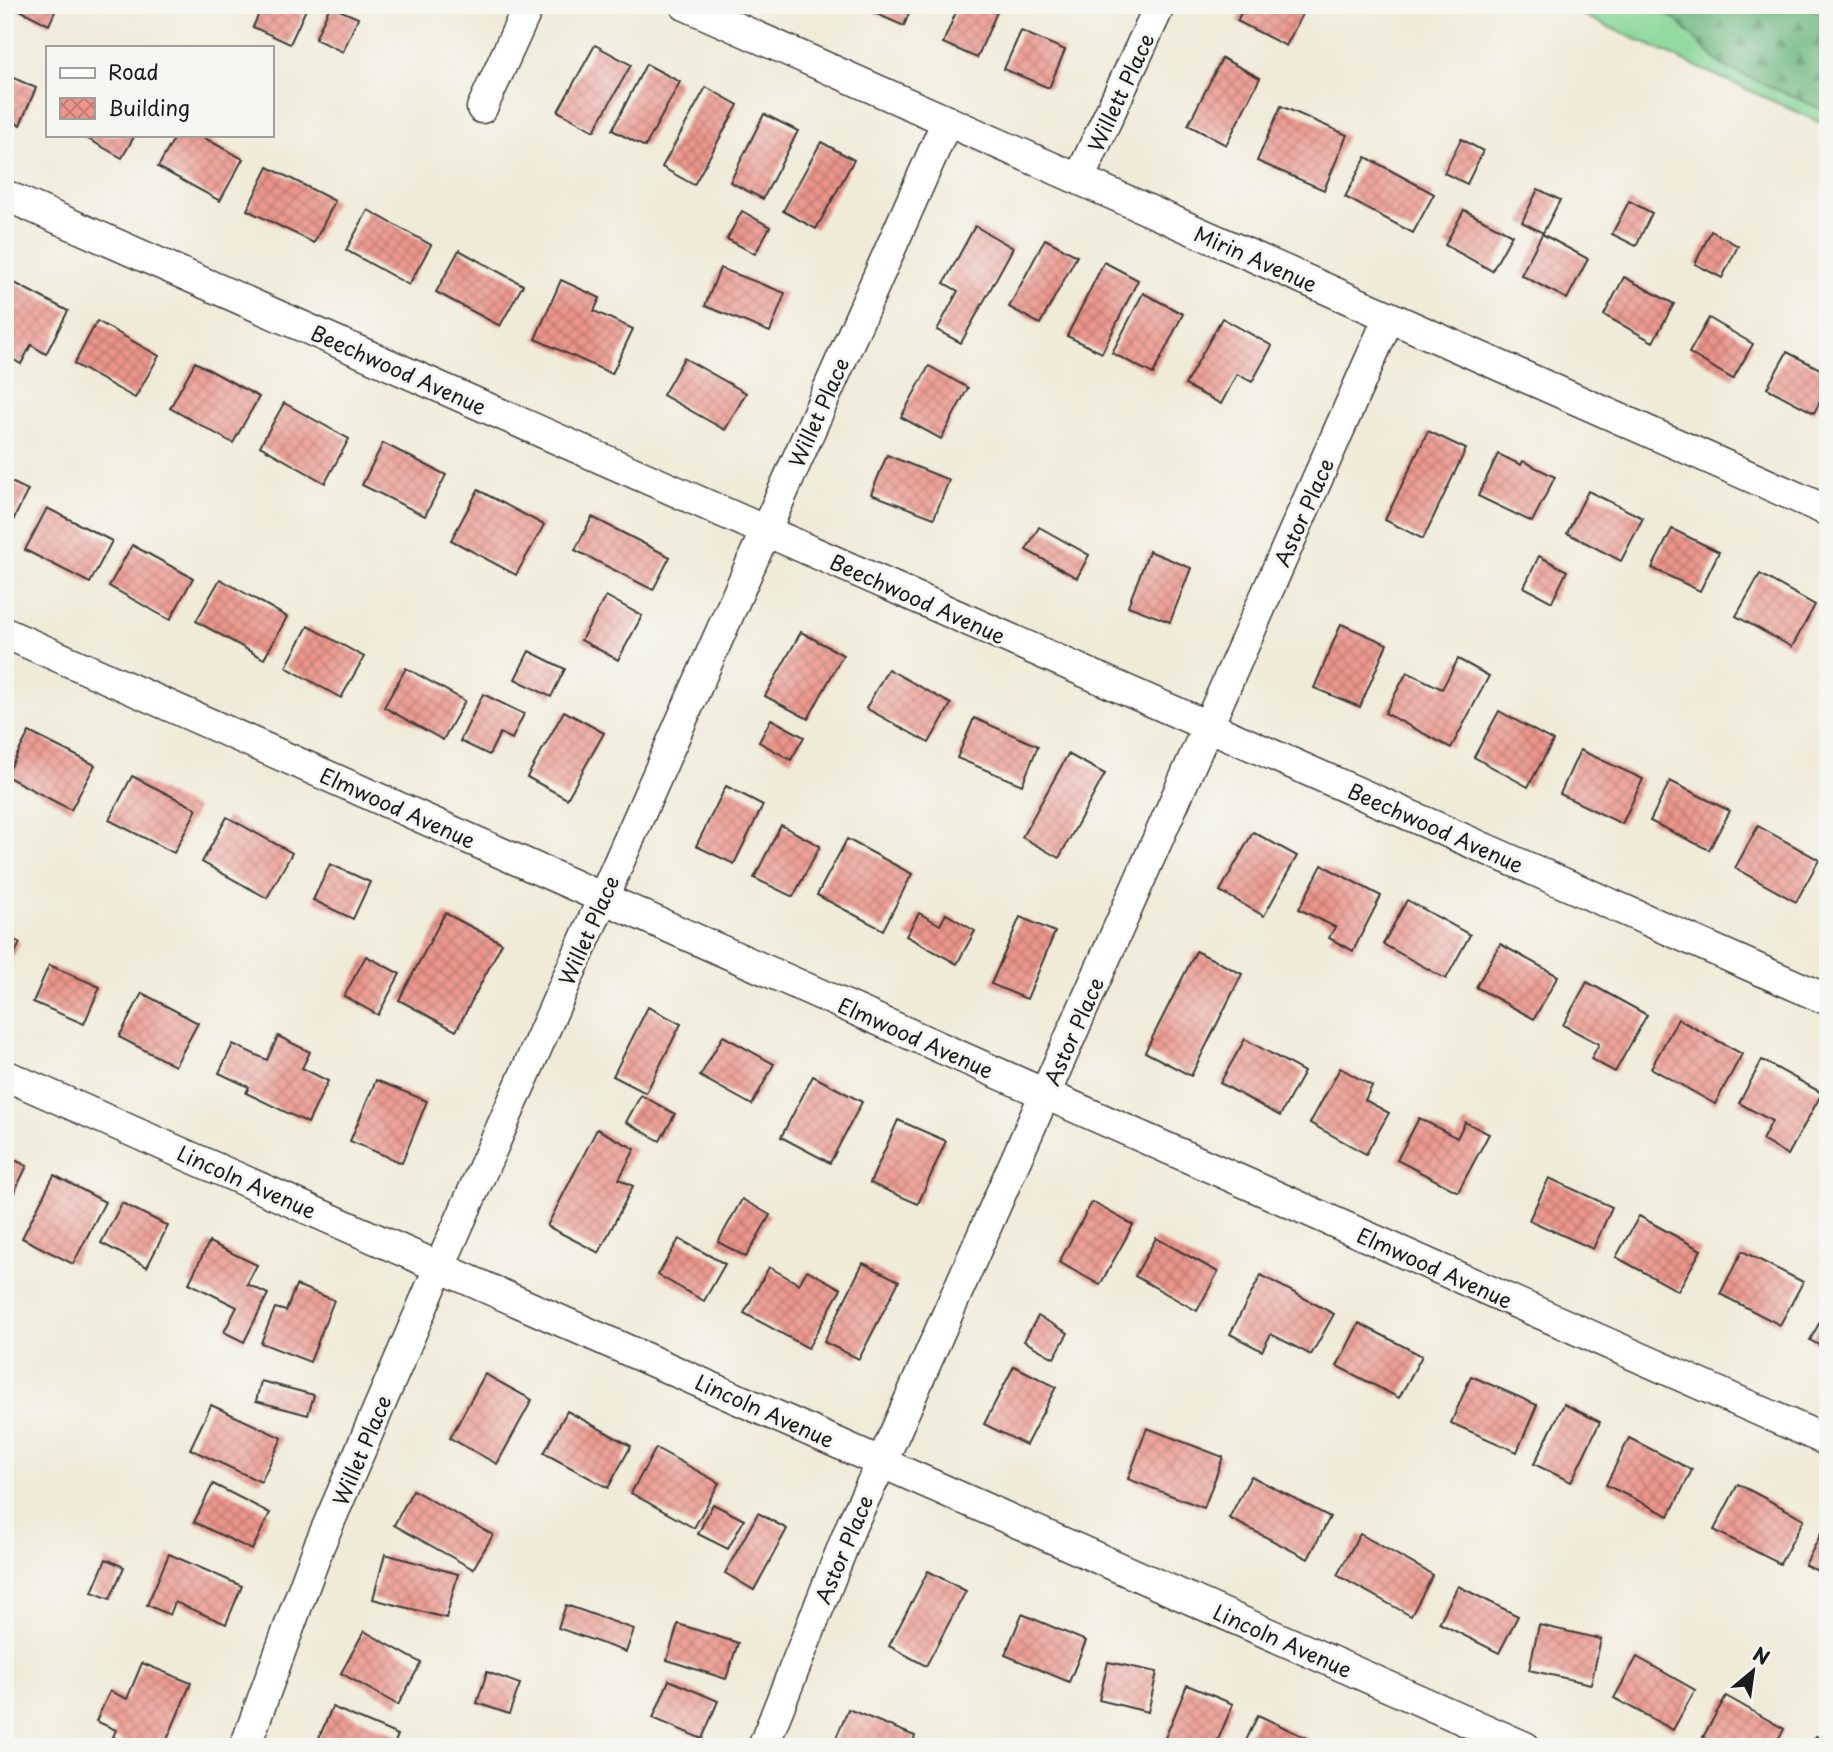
<svg xmlns="http://www.w3.org/2000/svg" width="1833" height="1752" font-family="'Playpen Sans',sans-serif">
<defs>
<pattern id="forest-firs" width="22" height="20" patternUnits="userSpaceOnUse" patternTransform="scale(1.75)"><rect width="22" height="20" fill="#6cb67e"/><path d="M5 1l3.5 6h-7zM16 11l3.5 6h-7z" fill="#589366"/></pattern>
<pattern id="building-cross-hatch" width="8" height="8" patternUnits="userSpaceOnUse" patternTransform="scale(1.75)"><rect width="8" height="8" fill="#ec958b"/><path d="M0 0l8 8M0 8l8-8" fill="none" stroke="#be7971"/></pattern>
</defs>
<rect width="100%" height="100%" fill="#f6f6f2"/>
<filter id="ink" filterUnits="userSpaceOnUse"><feTurbulence type="fractalNoise" baseFrequency=".0143" numOctaves="2"/><feDisplacementMap in="SourceGraphic" scale="14" xChannelSelector="R" yChannelSelector="G"/><feConvolveMatrix kernelMatrix="1 2 1 2 8 2 1 2 1" color-interpolation-filters="sRGB"/></filter>
<filter id="wash" filterUnits="userSpaceOnUse"><feTurbulence type="fractalNoise" baseFrequency=".00686" numOctaves="4" result="noise"/><feDisplacementMap in="SourceGraphic" scale="28" xChannelSelector="R" yChannelSelector="G"/><feGaussianBlur stdDeviation="1.57" result="paint"/><feColorMatrix in="noise" values="0 0 0 0 0 0 0 0 0 0 0 0 0 0 0 0 0 1.4 0 .05"/><feComposite in="paint" operator="in"/></filter>
<g filter="url(#wash)">
<rect width="100%" height="100%" fill="#f0ebd8"/>
<!-- grass -->
<polygon fill="#85d595" stroke="#507858" stroke-width="2" points="1560,5 1828,5 1828,126"/>
<!-- forest -->
<polygon fill="url(#forest-firs)" stroke="#44694d" stroke-width="2" points="1654,5 1825,5 1828,9 1828,112 1721,65 1677,21"/>
<g id="blocks">
<!-- building -->
<g fill="url(#building-cross-hatch)">
<polygon points="10,5 58,5 49,25"/>
<polygon points="263,5 308,5 290,44 253,27"/>
<polygon points="873,5 912,5 904,26 870,11"/>
<polygon points="959,5 1000,5 977,58 943,43"/>
<polygon points="1245,5 1307,5 1286,46 1237,21"/>
<polygon points="330,6 358,18 343,52 315,39"/>
<polygon points="1021,31 1065,50 1049,88 1004,69"/>
<polygon points="595,45 631,65 594,131 558,111"/>
<polygon points="1222,58 1260,78 1226,145 1188,125"/>
<polygon points="646,64 680,82 645,147 612,130"/>
<polygon points="5,74 36,88 20,125 5,119"/>
<polygon points="706,87 738,105 694,185 662,167"/>
<polygon points="1281,106 1347,135 1324,190 1257,161"/>
<polygon points="764,114 798,131 763,199 730,182"/>
<polygon points="81,135 135,135 122,158"/>
<polygon points="176,135 199,135 243,159 220,201 158,167"/>
<polygon points="1461,139 1483,151 1467,184 1444,173"/>
<polygon points="821,142 854,160 816,229 783,211"/>
<polygon points="1366,157 1434,194 1413,233 1345,197"/>
<polygon points="268,167 335,201 314,243 247,210"/>
<polygon points="1538,189 1560,200 1543,233 1522,222"/>
<polygon points="1629,201 1652,213 1636,246 1612,234"/>
<polygon points="368,210 431,245 409,285 346,250"/>
<polygon points="1464,210 1512,235 1492,271 1445,245"/>
<polygon points="742,211 770,227 755,254 727,239"/>
<polygon points="975,226 1013,248 961,343 937,330 958,291 944,283"/>
<polygon points="1711,231 1738,246 1722,278 1695,264"/>
<polygon points="1542,234 1588,259 1567,299 1521,275"/>
<polygon points="1045,239 1077,256 1040,324 1009,307"/>
<polygon points="459,250 523,285 500,326 436,292"/>
<polygon points="1104,262 1138,280 1102,353 1067,336"/>
<polygon points="720,268 785,293 770,332 705,306"/>
<polygon points="1624,277 1674,304 1653,342 1604,315"/>
<polygon points="5,278 68,311 46,354 31,345 21,364 5,355"/>
<polygon points="561,280 600,298 594,311 633,329 612,374 535,339"/>
<polygon points="1143,293 1183,314 1153,374 1112,353"/>
<polygon points="1222,318 1272,346 1252,382 1237,374 1221,404 1185,385"/>
<polygon points="1709,318 1753,344 1733,379 1689,353"/>
<polygon points="97,321 159,356 135,398 74,364"/>
<polygon points="1787,352 1828,373 1828,387 1814,413 1767,388"/>
<polygon points="684,358 746,393 725,430 663,395"/>
<polygon points="195,362 259,397 233,443 170,408"/>
<polygon points="929,366 968,388 941,439 901,417"/>
<polygon points="284,403 349,439 325,483 260,446"/>
<polygon points="1428,431 1466,449 1423,539 1385,520"/>
<polygon points="383,443 446,475 425,516 362,485"/>
<polygon points="1498,454 1521,465 1523,461 1555,477 1532,522 1478,496"/>
<polygon points="887,455 949,480 934,518 871,494"/>
<polygon points="5,479 28,490 5,537"/>
<polygon points="478,490 544,525 516,575 451,540"/>
<polygon points="1588,491 1643,518 1621,561 1567,533"/>
<polygon points="47,508 112,541 90,583 25,550"/>
<polygon points="592,517 670,557 653,590 575,550"/>
<polygon points="1039,527 1089,555 1077,578 1026,550"/>
<polygon points="1672,529 1719,552 1700,591 1652,568"/>
<polygon points="132,545 193,578 170,620 109,586"/>
<polygon points="1149,551 1191,568 1170,622 1128,606"/>
<polygon points="1539,556 1567,571 1552,602 1524,587"/>
<polygon points="1760,574 1815,605 1792,647 1736,616"/>
<polygon points="220,579 287,617 264,659 196,621"/>
<polygon points="606,596 642,616 618,660 581,640"/>
<polygon points="1341,624 1387,644 1360,707 1314,688"/>
<polygon points="308,626 364,657 341,698 286,667"/>
<polygon points="801,632 843,655 808,719 765,696"/>
<polygon points="529,651 565,669 551,697 515,679"/>
<polygon points="1458,659 1489,676 1451,748 1385,713 1407,672 1442,689"/>
<polygon points="406,668 465,701 443,740 384,707"/>
<polygon points="888,669 951,704 929,743 866,708"/>
<polygon points="483,694 524,714 512,739 500,733 489,755 460,741"/>
<polygon points="564,711 604,733 567,799 527,777"/>
<polygon points="1499,711 1553,741 1528,787 1474,757"/>
<polygon points="974,718 1038,746 1022,785 957,758"/>
<polygon points="771,719 804,737 791,760 759,742"/>
<polygon points="29,732 95,765 71,810 6,776"/>
<polygon points="1580,750 1643,779 1622,824 1560,794"/>
<polygon points="1068,754 1105,774 1059,858 1022,837"/>
<polygon points="132,776 197,809 174,853 109,820"/>
<polygon points="1670,781 1730,811 1709,850 1650,821"/>
<polygon points="726,786 763,805 734,864 696,846"/>
<polygon points="227,817 292,853 267,898 202,862"/>
<polygon points="781,825 820,846 793,897 754,878"/>
<polygon points="1758,826 1819,860 1796,902 1735,868"/>
<polygon points="1253,832 1297,856 1264,916 1220,891"/>
<polygon points="847,839 912,874 883,930 817,895"/>
<polygon points="330,864 370,882 353,919 313,900"/>
<polygon points="1322,865 1381,896 1353,951 1329,938 1335,927 1299,909"/>
<polygon points="1407,900 1470,935 1446,979 1383,944"/>
<polygon points="445,913 502,943 456,1031 399,1000"/>
<polygon points="919,913 940,925 946,914 975,931 957,964 906,936"/>
<polygon points="1020,917 1055,932 1027,999 991,984"/>
<polygon points="5,935 20,943 5,972"/>
<polygon points="1500,944 1558,976 1534,1019 1476,987"/>
<polygon points="1196,951 1242,974 1191,1076 1145,1052"/>
<polygon points="366,956 400,974 378,1015 344,996"/>
<polygon points="49,965 100,987 84,1024 33,1002"/>
<polygon points="1587,982 1647,1015 1615,1072 1591,1059 1599,1044 1563,1025"/>
<polygon points="142,993 198,1023 175,1066 119,1037"/>
<polygon points="648,1007 681,1024 646,1093 613,1076"/>
<polygon points="1678,1019 1742,1054 1715,1104 1651,1068"/>
<polygon points="278,1036 310,1052 302,1068 328,1081 308,1123 246,1093 249,1087 219,1073 233,1044 267,1060"/>
<polygon points="723,1036 774,1064 752,1105 700,1076"/>
<polygon points="1245,1039 1304,1072 1280,1116 1220,1083"/>
<polygon points="1762,1060 1822,1093 1788,1155 1762,1140 1772,1121 1739,1103"/>
<polygon points="1340,1068 1372,1086 1365,1100 1389,1113 1366,1154 1310,1123"/>
<polygon points="813,1076 862,1102 830,1163 781,1137"/>
<polygon points="376,1080 427,1101 402,1163 350,1141"/>
<polygon points="641,1095 675,1114 660,1141 626,1122"/>
<polygon points="1419,1118 1457,1138 1465,1122 1489,1134 1458,1192 1397,1160"/>
<polygon points="898,1120 946,1141 918,1204 870,1183"/>
<polygon points="597,1129 635,1149 619,1179 633,1186 599,1253 547,1226"/>
<polygon points="5,1155 27,1166 5,1211"/>
<polygon points="54,1175 105,1202 73,1264 22,1238"/>
<polygon points="1549,1178 1612,1207 1593,1249 1529,1220"/>
<polygon points="742,1199 770,1215 746,1257 718,1242"/>
<polygon points="1092,1202 1133,1225 1100,1285 1059,1262"/>
<polygon points="122,1203 168,1226 147,1267 101,1243"/>
<polygon points="1639,1216 1701,1250 1678,1291 1616,1257"/>
<polygon points="1156,1238 1218,1272 1197,1311 1135,1276"/>
<polygon points="679,1239 725,1264 704,1301 658,1275"/>
<polygon points="209,1242 257,1265 247,1284 268,1294 244,1342 224,1332 237,1307 189,1283"/>
<polygon points="1742,1251 1803,1282 1780,1325 1720,1294"/>
<polygon points="863,1263 899,1281 859,1359 824,1342"/>
<polygon points="769,1267 799,1284 807,1270 841,1289 808,1348 744,1313"/>
<polygon points="1261,1275 1334,1314 1311,1355 1271,1334 1262,1351 1230,1334"/>
<polygon points="296,1285 334,1300 310,1362 261,1343 275,1308 286,1311"/>
<polygon points="1828,1307 1828,1350 1810,1340"/>
<polygon points="1038,1316 1068,1333 1054,1358 1024,1341"/>
<polygon points="1359,1323 1422,1356 1399,1398 1337,1366"/>
<polygon points="1014,1366 1056,1387 1026,1445 984,1424"/>
<polygon points="485,1374 532,1400 497,1464 450,1438"/>
<polygon points="1471,1376 1537,1405 1517,1452 1451,1423"/>
<polygon points="261,1381 314,1395 308,1415 256,1401"/>
<polygon points="1564,1404 1600,1422 1571,1482 1534,1464"/>
<polygon points="211,1405 282,1438 261,1482 190,1449"/>
<polygon points="567,1411 631,1446 608,1488 544,1453"/>
<polygon points="1147,1428 1223,1457 1204,1508 1128,1479"/>
<polygon points="1629,1438 1692,1470 1669,1516 1606,1485"/>
<polygon points="656,1448 719,1483 694,1528 631,1493"/>
<polygon points="1251,1476 1330,1517 1308,1559 1229,1518"/>
<polygon points="213,1484 270,1513 252,1550 194,1522"/>
<polygon points="1738,1484 1804,1519 1780,1564 1714,1530"/>
<polygon points="413,1490 493,1535 473,1569 394,1525"/>
<polygon points="713,1504 744,1520 728,1549 698,1534"/>
<polygon points="758,1513 787,1529 754,1590 725,1573"/>
<polygon points="1828,1520 1828,1576 1805,1565"/>
<polygon points="1360,1534 1433,1575 1411,1616 1337,1575"/>
<polygon points="169,1554 242,1586 226,1624 175,1602 170,1615 147,1605"/>
<polygon points="385,1554 458,1574 446,1618 373,1599"/>
<polygon points="106,1559 124,1567 110,1599 92,1592"/>
<polygon points="928,1571 966,1591 926,1666 889,1646"/>
<polygon points="1458,1586 1518,1616 1499,1653 1439,1623"/>
<polygon points="566,1605 634,1629 626,1652 558,1628"/>
<polygon points="1022,1614 1086,1641 1069,1682 1005,1655"/>
<polygon points="678,1624 738,1643 726,1679 667,1660"/>
<polygon points="1539,1625 1601,1639 1591,1684 1529,1670"/>
<polygon points="364,1631 421,1663 398,1705 341,1673"/>
<polygon points="1637,1657 1695,1690 1673,1730 1614,1698"/>
<polygon points="1108,1662 1157,1672 1148,1712 1099,1700"/>
<polygon points="142,1663 191,1683 164,1747 134,1747 113,1737 116,1730 96,1721 110,1691 127,1699"/>
<polygon points="487,1672 520,1684 509,1714 477,1703"/>
<polygon points="669,1680 718,1701 702,1739 653,1718"/>
<polygon points="1187,1685 1233,1704 1215,1747 1185,1747 1165,1738"/>
<polygon points="1726,1696 1784,1729 1774,1747 1720,1747 1703,1737"/>
<polygon points="332,1707 398,1735 393,1747 315,1747"/>
<polygon points="848,1709 915,1736 911,1747 843,1747 834,1743"/>
<polygon points="1258,1715 1319,1744 1318,1747 1243,1747"/>
<polygon points="1816,1736 1828,1742 1828,1747 1810,1747"/>
</g>
</g>
</g>
<g filter="url(#ink)">
<use href="#blocks" fill-opacity="0" stroke="#3c3b38" stroke-width="2"/>
<g fill="none" stroke-linecap="round" stroke-linejoin="round">
<!-- street casing -->
<g stroke="#3c3b38" stroke-width="33">
<g id="street">
<polyline points="685,5 1828,511"/>
<polyline points="482,108 529,5"/>
<polyline points="1079,179 1160,5"/>
<polyline points="7,196 1828,1000"/>
<polyline points="5,633 1828,1441"/>
<polyline points="5,1075 1525,1747"/>
<polyline points="245,1747 319,1546 440,1266 947,121"/>
<polyline points="763,1747 852,1524 882,1462 1389,317"/>
</g>
</g>
<!-- street -->
<use href="#street" stroke="#fff" stroke-width="30"/>
</g>
</g>
<g text-anchor="middle" dominant-baseline="central" stroke-width="6" stroke-linejoin="round" paint-order="stroke">
<!-- street labels -->
<g font-size="21" fill="#1c1c1c" stroke="#f6f6f2">
<text transform="translate(1120 92) rotate(-65)">Willett Place</text>
<text transform="translate(1256 258) rotate(24)">Mirin Avenue</text>
<text transform="translate(399 369) rotate(24)">Beechwood Avenue</text>
<text transform="translate(818 412) rotate(-66)">Willet Place</text>
<text transform="translate(1303 512) rotate(-66)">Astor Place</text>
<text transform="translate(918 598) rotate(24)">Beechwood Avenue</text>
<text transform="translate(398 807) rotate(24)">Elmwood Avenue</text>
<text transform="translate(1436 827) rotate(24)">Beechwood Avenue</text>
<text transform="translate(588 930) rotate(-66)">Willet Place</text>
<text transform="translate(1073 1031) rotate(-66)">Astor Place</text>
<text transform="translate(916 1037) rotate(24)">Elmwood Avenue</text>
<text transform="translate(247 1181) rotate(24)">Lincoln Avenue</text>
<text transform="translate(1435 1267) rotate(24)">Elmwood Avenue</text>
<text transform="translate(765 1410) rotate(24)">Lincoln Avenue</text>
<text transform="translate(361 1450) rotate(-67)">Willet Place</text>
<text transform="translate(843 1549) rotate(-67)">Astor Place</text>
<text transform="translate(1283 1640) rotate(24)">Lincoln Avenue</text>
</g>
</g>
<!-- margin -->
<rect width="1833" height="1752" fill="none" stroke="#f6f6f2" stroke-width="28"/>
<!-- legend -->
<rect x="46" y="46" width="228" height="91" fill="#f6f6f2" stroke="#9f9f9c" stroke-width="2"/>
<rect x="60" y="68" width="35" height="10" fill="#ffffff" stroke="#9f9f9c" stroke-width="2"/>
<text x="108" y="80" font-size="21" fill="#1c1c1c">Road</text>
<rect x="60" y="98" width="35" height="21" fill="url(#building-cross-hatch)" stroke="#9f9f9c" stroke-width="2"/>
<text x="108" y="116" font-size="21" fill="#1c1c1c">Building</text>
<!-- north arrow -->
<g transform="translate(1753 1671) rotate(29)" stroke="#f6f6f2" stroke-width="5" paint-order="stroke">
<path d="M0-5L12 26L0 18L-12 26Z" fill="#1c1c1c"/>
<text y="-10" font-size="19" font-weight="bold" text-anchor="middle" fill="#1c1c1c">N</text>
</g>
</svg>
